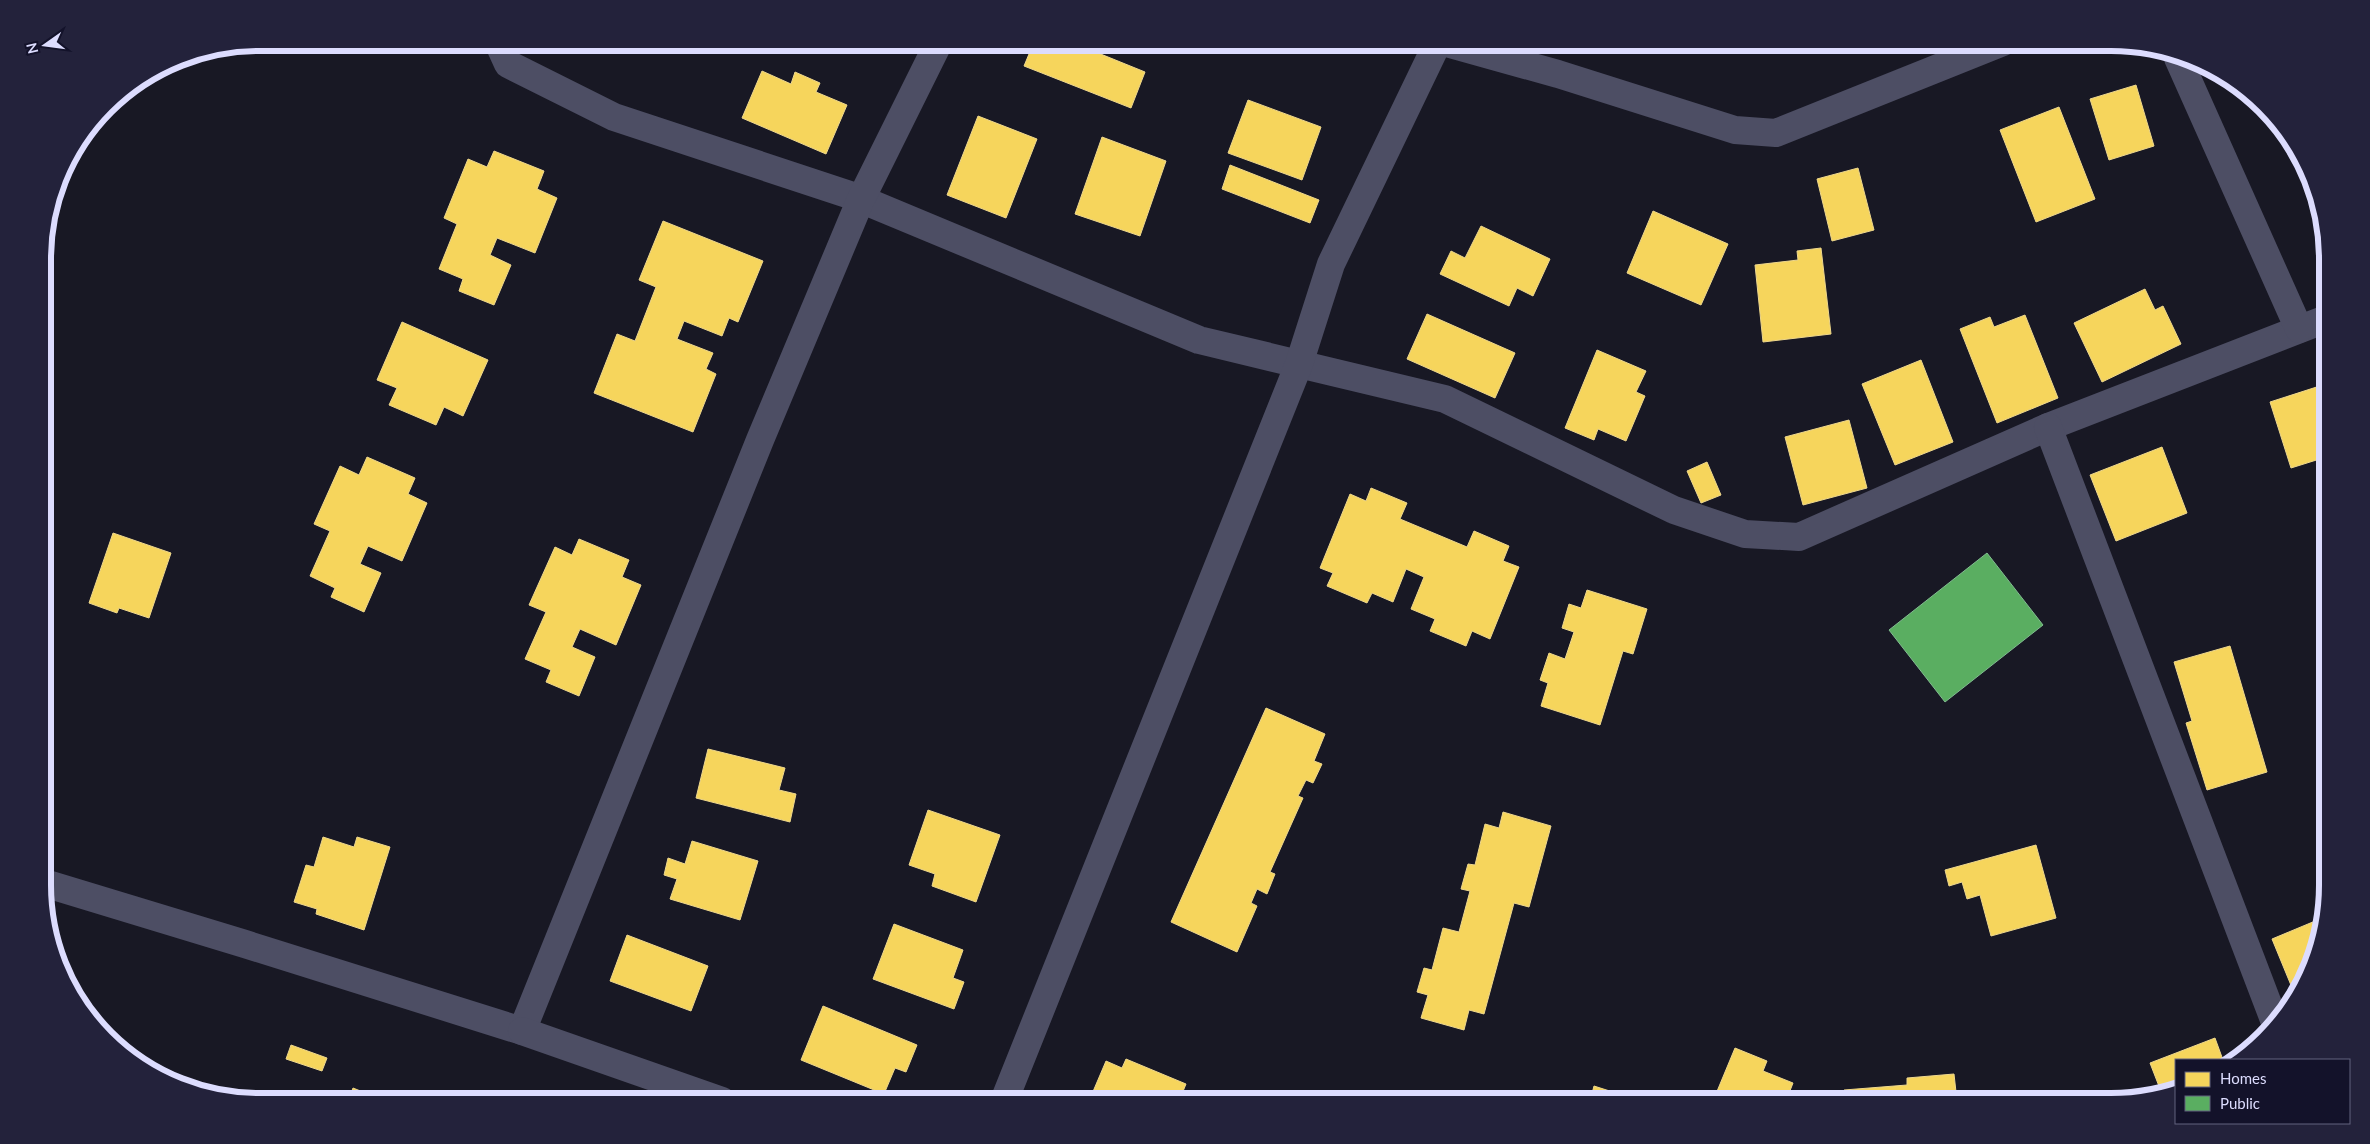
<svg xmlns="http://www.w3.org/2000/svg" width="2370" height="1144" font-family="Lato,sans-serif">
<rect width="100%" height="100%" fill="#181824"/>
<!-- homes -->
<g fill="#f6d55c" stroke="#eed78d">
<polygon points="834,42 859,42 856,50"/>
<polygon points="1034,42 1071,42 1145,72 1131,108 1024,66"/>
<polygon points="1805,42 1860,42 1858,52"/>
<polygon points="762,71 791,84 795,72 820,83 816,92 847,105 826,154 742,118"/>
<polygon points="2136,85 2154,146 2109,160 2090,99"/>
<polygon points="1248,100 1321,127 1302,180 1228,153"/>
<polygon points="2059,107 2095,199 2036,222 2000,130"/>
<polygon points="978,116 1037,139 1006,218 947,195"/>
<polygon points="1102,137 1166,161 1140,236 1075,214"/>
<polygon points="494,151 544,171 537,189 557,198 535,253 497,238 490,255 511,265 494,305 459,291 463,279 439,269 457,224 444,218 468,159 487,167"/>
<polygon points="1230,165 1319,200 1310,223 1222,189"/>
<polygon points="1858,168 1874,230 1832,241 1817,179"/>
<polygon points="1653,211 1728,244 1701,305 1627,273"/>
<polygon points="663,221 763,261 738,322 729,318 722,336 684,321 677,339 713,353 706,369 716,374 693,432 594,393 617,334 635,341 656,287 639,280"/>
<polygon points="1481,226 1550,259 1533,296 1517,288 1509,306 1440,274 1451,251 1465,258"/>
<polygon points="1821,248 1831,334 1763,342 1755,265 1798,260 1797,251"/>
<polygon points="2145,289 2155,310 2163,306 2181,344 2102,382 2074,323"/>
<polygon points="1427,314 1515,353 1495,398 1407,359"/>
<polygon points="2025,315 2058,398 1997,423 1960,329 1990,317 1994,327"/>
<polygon points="402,322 488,360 463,416 444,407 436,425 389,405 397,388 377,380"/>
<polygon points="1597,350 1646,371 1636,392 1645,396 1626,441 1598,429 1594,440 1565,428"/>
<polygon points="1921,360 1953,442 1895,465 1862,384"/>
<polygon points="2326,384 2326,457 2291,468 2270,402"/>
<polygon points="1849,420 1867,488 1803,505 1785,437"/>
<polygon points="2162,447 2187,513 2116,541 2090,475"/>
<polygon points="367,457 415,478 408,494 427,503 402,561 368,546 360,564 381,573 364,612 331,597 335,588 310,576 330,531 314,524 340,466 359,475"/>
<polygon points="1707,462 1721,495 1701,503 1687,471"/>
<polygon points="1371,488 1407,503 1400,519 1467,547 1474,531 1509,546 1503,561 1519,567 1490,639 1472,631 1466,646 1430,631 1435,619 1411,609 1424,577 1406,569 1393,602 1372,593 1367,603 1327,586 1333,573 1320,568 1350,494 1366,501"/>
<polygon points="113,533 171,553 149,618 119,608 117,613 89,603"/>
<polygon points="579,539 629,560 622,577 641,585 616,645 580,629 572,647 595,657 579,696 546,682 551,670 525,659 546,612 529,605 555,547 572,555"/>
<polygon points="1587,590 1647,609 1633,654 1623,651 1600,725 1541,706 1548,683 1540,680 1549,653 1565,659 1574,632 1562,628 1569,604 1581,608"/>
<polygon points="2230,646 2267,772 2207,790 2186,723 2192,721 2174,662"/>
<polygon points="1266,708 1325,734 1314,761 1322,764 1313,783 1306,780 1298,796 1303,798 1270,872 1275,874 1267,894 1257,889 1251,903 1257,906 1237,952 1171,922"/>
<polygon points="708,749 785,768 779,790 796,794 790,822 696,798"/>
<polygon points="928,810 1000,835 976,902 932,886 935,874 909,865"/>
<polygon points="1503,812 1551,826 1529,907 1514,903 1484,1014 1469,1010 1464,1030 1421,1018 1428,995 1417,992 1424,968 1432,970 1443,928 1459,932 1470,891 1461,889 1468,864 1475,865 1485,824 1499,828"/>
<polygon points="323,837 354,847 357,837 390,847 364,930 316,914 317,909 294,902 306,865 314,867"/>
<polygon points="692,841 758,861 740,920 670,899 677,879 664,875 668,858 685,864"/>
<polygon points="2036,845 2056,918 1991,936 1980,895 1967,899 1962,882 1949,886 1945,870"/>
<polygon points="2320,919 2305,980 2295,995 2272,939"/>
<polygon points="894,924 963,950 953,978 964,982 954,1009 873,979"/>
<polygon points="627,935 708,966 691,1011 610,981"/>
<polygon points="823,1006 917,1045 906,1072 895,1068 884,1094 801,1060"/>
<polygon points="2215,1038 2223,1060 2176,1060 2176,1091 2162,1094 2150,1063"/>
<polygon points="291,1045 327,1058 322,1071 286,1059"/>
<polygon points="1735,1048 1767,1061 1763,1071 1793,1083 1786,1101 1713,1101"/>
<polygon points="1126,1059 1186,1084 1179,1101 1089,1101 1106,1061 1122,1068"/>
<polygon points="1954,1074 1957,1101 1845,1101 1844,1090 1907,1085 1907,1078"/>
<polygon points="1594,1086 1641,1101 1590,1101"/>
<polygon points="353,1088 378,1098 376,1101 348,1101"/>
<polygon points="1205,1093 1226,1101 1202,1101"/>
</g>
<!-- public -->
<polygon fill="#5aae61" stroke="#81bc90" points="1987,553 2043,625 1945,702 1889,630"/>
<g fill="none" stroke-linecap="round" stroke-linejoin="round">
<!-- minor -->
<g stroke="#4d4e64" stroke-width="28">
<polyline points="498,42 508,64 614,117 853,196 1199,340 1445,399 1674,510 1745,534 1799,537 2048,427 2326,319"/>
<polyline points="1443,42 1558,74 1735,130 1776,133 2003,42"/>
<polyline points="2178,58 2299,329"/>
<polyline points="2048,427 2276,1025"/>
<polyline points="44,883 245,944 522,1031 760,440 861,199 939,42"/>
<polyline points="522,1031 722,1101"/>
<polyline points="1004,1101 1299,364 1331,264 1438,42"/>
</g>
</g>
<!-- crop -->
<path d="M0 0H2370V1144H0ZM259 51H2111A208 208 0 0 1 2319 259V885A208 208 0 0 1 2111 1093H259A208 208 0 0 1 51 885V259A208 208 0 0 1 259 51Z" fill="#23223b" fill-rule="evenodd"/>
<path fill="none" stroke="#dcdcfe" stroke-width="6" d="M259 51H2111A208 208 0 0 1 2319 259V885A208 208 0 0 1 2111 1093H259A208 208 0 0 1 51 885V259A208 208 0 0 1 259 51Z"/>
<!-- legend -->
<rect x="2175" y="1059" width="175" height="65" fill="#13122a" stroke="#63637f"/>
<rect x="2185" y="1072" width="25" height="15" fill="#f6d55c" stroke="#63637f"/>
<text x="2220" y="1084" font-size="15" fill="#dcdcfe">Homes</text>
<rect x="2185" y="1096" width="25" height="15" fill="#5aae61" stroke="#63637f"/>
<text x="2220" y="1109" font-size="15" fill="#dcdcfe">Public</text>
<!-- north arrow -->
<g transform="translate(45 45) rotate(256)" stroke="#13122a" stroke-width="4" paint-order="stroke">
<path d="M0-4L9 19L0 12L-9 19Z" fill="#dcdcfe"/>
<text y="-8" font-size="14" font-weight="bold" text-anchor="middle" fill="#dcdcfe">N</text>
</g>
</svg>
